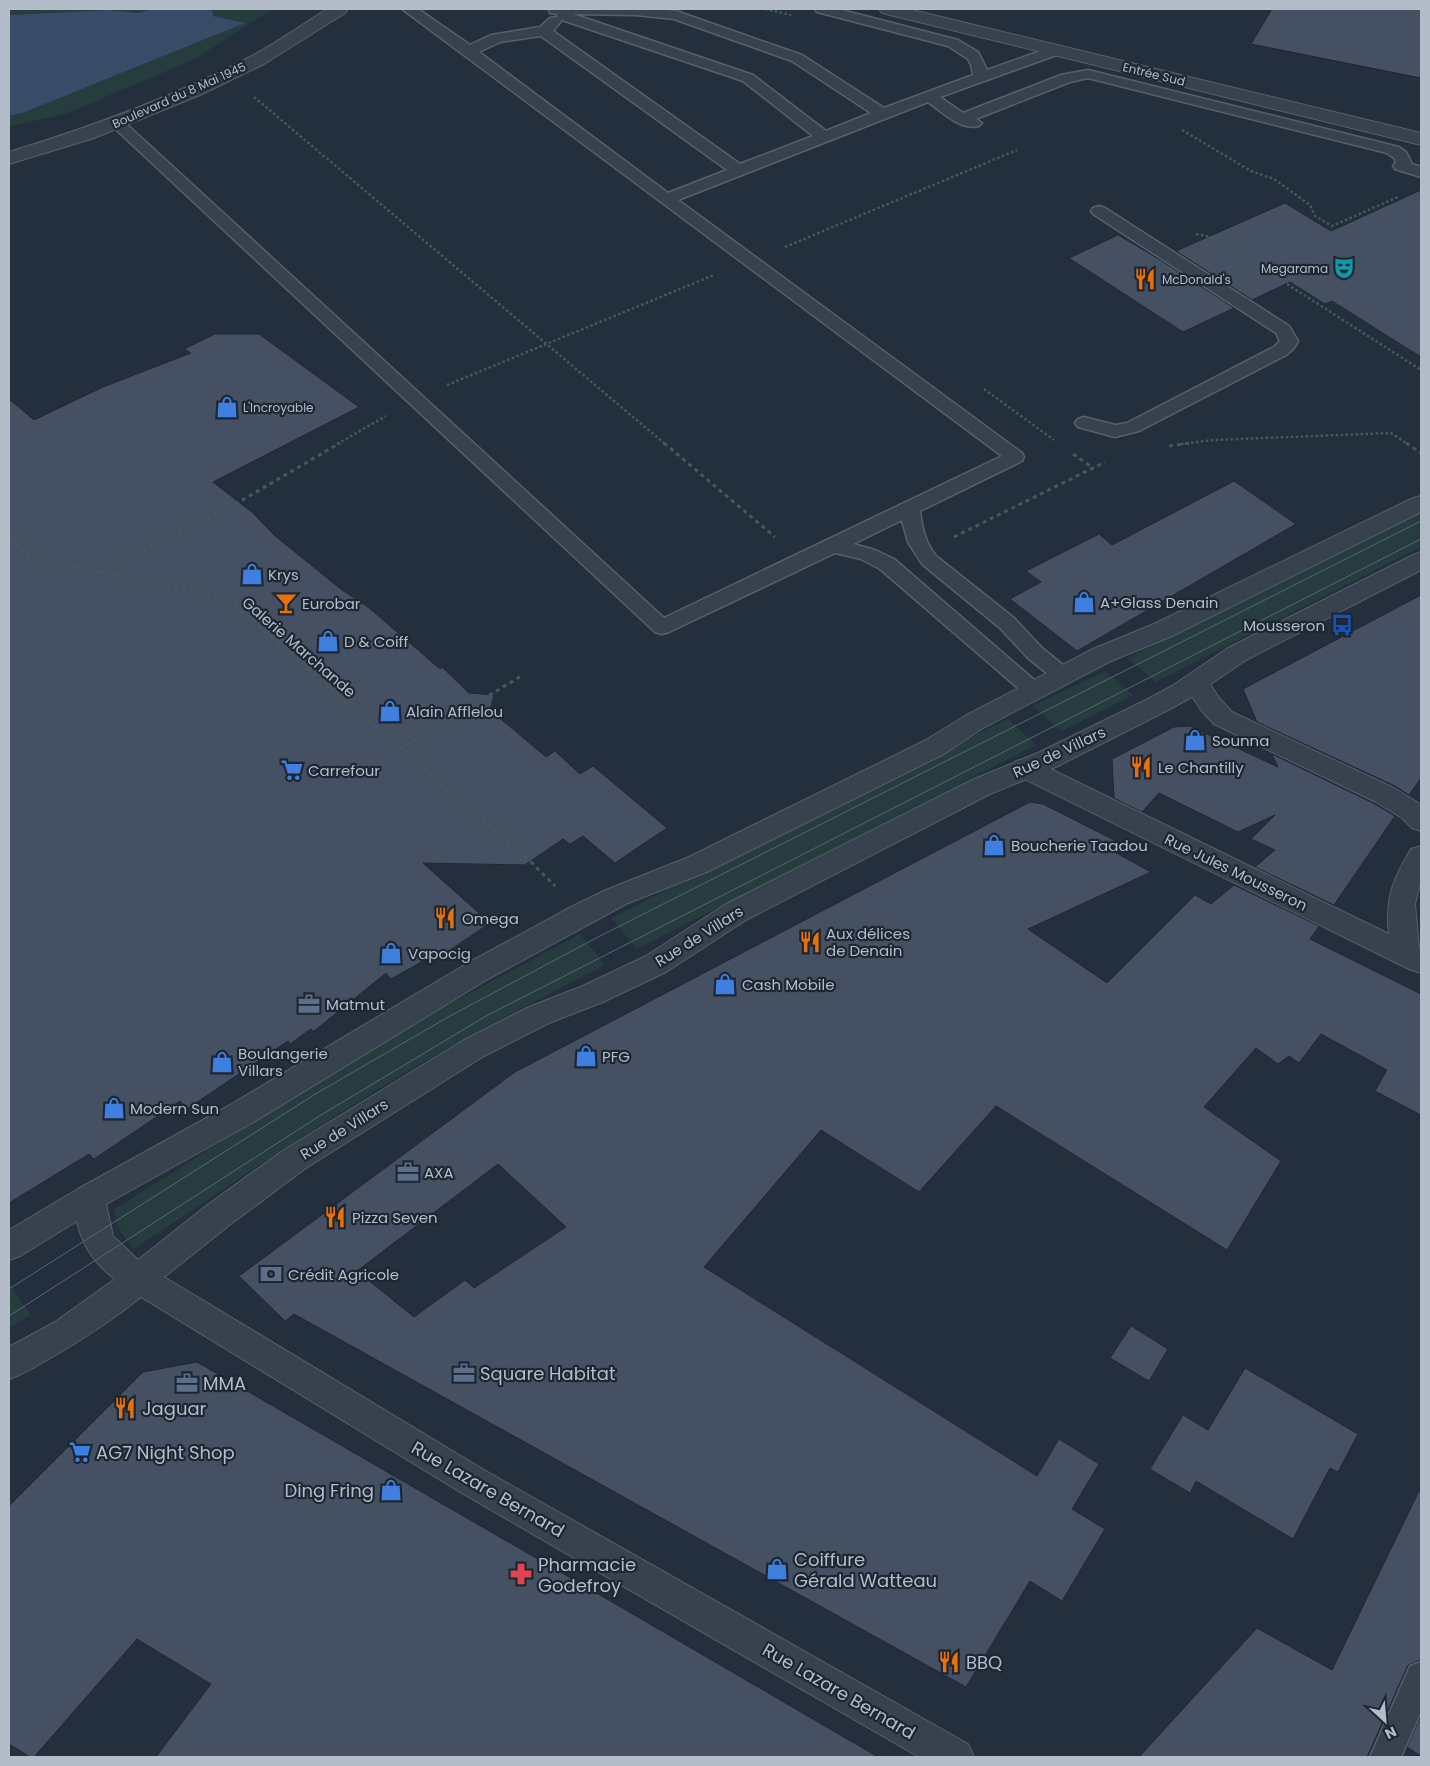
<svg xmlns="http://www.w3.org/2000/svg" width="1430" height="1766" font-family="Poppins,sans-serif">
<rect width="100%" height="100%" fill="#242f3e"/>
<!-- green -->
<g fill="#263c3f">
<polygon points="9,9 151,9 138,13 109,10 10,15 9,24"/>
<polygon points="212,9 272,9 195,59 68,113 9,127 9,116 25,112 244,23 213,16"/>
<polygon points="1421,511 1421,547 1156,682 1127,658"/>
<polygon points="1105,671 1133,695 1061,731 1033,706"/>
<polygon points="1008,719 1036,745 637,949 611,918"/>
<path d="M580 934 605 965C538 1000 470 1034 405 1073 313 1128 224 1189 134 1249 124 1237 114 1225 115 1209L379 1042Z"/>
<polygon points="9,1284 31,1315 9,1328"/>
</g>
<!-- water -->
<polygon fill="#394c67" points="151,9 212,9 213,16 245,23 25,112 9,116 10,15 109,10 138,13"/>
<!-- building -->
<g fill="#455162" stroke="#1f2835" fill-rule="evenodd">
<polygon points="1272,9 1421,9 1421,78 1251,44"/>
<polygon points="1421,190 1421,357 1332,301 1325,304 1290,282 1252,300 1176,251 1285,203 1331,231"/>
<polygon points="1118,235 1159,259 1234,308 1183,332 1069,258"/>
<polygon points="215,334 259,334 359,407 213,482 253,513 274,535 342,590 368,607 440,669 442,667 469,693 494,695 490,710 546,757 555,751 580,774 593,766 667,828 615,863 583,836 570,844 563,839 525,865 423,863 490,923 434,961 430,957 391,979 386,973 313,1032 311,1029 290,1044 288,1041 187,1109 180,1101 94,1159 89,1154 9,1203 9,399 34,420 103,387 191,353 184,349"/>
<polygon points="1234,481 1296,524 1077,651 1010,599 1041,582 1026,571 1099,534 1112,545"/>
<polygon points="1421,595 1421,778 1409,795 1395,786 1257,722 1243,689"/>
<polygon points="1190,726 1278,767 1272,754 1375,804 1395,816 1334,905 1255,867 1275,850 1251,839 1275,815 1238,832 1159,793 1142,812 1114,798 1112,759 1174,727"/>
<path d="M1030 802 1043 804 1116 841 1109 849 1151 872 1028 929 1107 983 1195 895 1211 904 1234 885 1319 926 1310 939 1421 994V1115L1375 1091 1387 1070 1321 1034 1299 1063 1289 1056 1278 1064 1256 1048 1204 1107 1281 1161 1227 1250 996 1106 919 1192 821 1130 704 1267 1037 1476 1059 1439 1099 1464 1072 1509 1105 1529 1062 1601 1030 1581 966 1687 294 1314 285 1321 239 1276 515 1072ZM498 1164 566 1227 474 1288 465 1280 414 1317 357 1271Z"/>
<polygon points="1131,1326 1168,1349 1149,1381 1110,1358"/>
<polygon points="197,1362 619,1606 878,1757 156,1757 211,1684 137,1639 34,1757 30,1757 9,1744 9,1506 143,1372"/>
<polygon points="1245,1368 1358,1434 1338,1472 1330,1468 1293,1539 1196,1481 1190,1493 1150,1469 1183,1415 1208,1430"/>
<polygon points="1421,1487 1421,1660 1408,1665 1367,1757 1139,1757 1257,1628 1332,1670"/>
<polygon points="1421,1715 1421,1756 1407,1747"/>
</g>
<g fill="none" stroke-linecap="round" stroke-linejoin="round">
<!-- service casing -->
<g stroke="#565f6c" stroke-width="3">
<g id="service">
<path d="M402 9H418L470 45 491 35 540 27 550 18 557 17V14L550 13 549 9H656L676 11 802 55 884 108 973 75 971 65 968 59 948 46 817 12 815 9H838L958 40 978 52 987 70 1052 47H1062L1064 50 1062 53 940 97 963 113 1061 75 1088 70 1399 147 1406 152 1412 164 1421 167V177L1395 169 1393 166 1396 162 1394 158 1387 153 1088 78 1070 82 976 119 982 123 979 126C961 131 942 112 928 102L678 200 1022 453 1024 457 1022 461 920 511C922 528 925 542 936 556L1014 618 1042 648 1069 670 1072 675 1069 680 1062 682 1055 680 1028 658 1000 628 922 564 908 542 902 520 853 544 875 550 894 559 1040 685 1043 690 1040 695 1033 697 1026 695 880 569 861 559 835 553 669 632 662 634 655 632 109 123 112 120H122L664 618 1002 456ZM573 14 636 15 674 19 792 61 871 113 826 131 753 75ZM562 20 743 81 813 136 740 164 553 31ZM541 36 727 170 668 193 479 52 500 42Z"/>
<polygon points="1099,206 1105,208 1289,326 1298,341 1294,348 1286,355 1139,431 1115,437 1078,427 1075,423 1078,419 1084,417 1115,425 1127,423 1274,347 1280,341 1276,333 1093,214 1091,211 1093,208"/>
<polygon points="1421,1662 1421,1711 1401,1757 1370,1757 1410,1666"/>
</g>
</g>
<!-- minor casing -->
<g stroke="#565f6c" stroke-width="2">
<g id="minor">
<path d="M327 9H348L345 13 264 64 200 95 94 138 9 164V152C91 127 173 97 250 57 277 43 302 25 327 9Z"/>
<polygon points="879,9 908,9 1421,133 1421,145 882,13"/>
<polygon points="1196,673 1205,676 1219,698 1232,712 1394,788 1420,804 1421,831 1412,828 1402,818 1376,802 1214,724 1201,710 1183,682 1187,676"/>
<path d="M1025 759 1034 761 1389 934C1385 898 1393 879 1411 849L1421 846V880L1415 904 1419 948 1421 949V973L1411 970 1016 775 1012 768 1016 761Z"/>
</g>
</g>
<!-- tertiary casing -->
<g stroke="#565f6c" stroke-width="2">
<path id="tertiary" d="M1421 496V512L1172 636 1111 661 983 728 944 754 709 871 626 904 593 922 488 979 252 1123 106 1204 113 1236 138 1260 210 1203 284 1150 464 1040 529 1007 583 986 646 956 726 904 972 780 1040 752 1150 698 1172 686 1228 648 1413 555 1421 552V570L1246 660 1190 698 1168 710 1058 766 990 794 746 920 666 972 603 1002 549 1023 484 1056 306 1168 232 1223 164 1277 484 1470 968 1744 974 1757H919L460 1492 141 1297C111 1321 80 1341 47 1360 35 1367 22 1375 9 1379V1347L55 1322 115 1279C95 1264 82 1246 77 1221L20 1256 9 1260V1230L78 1189 230 1105 468 963 573 906 606 890 689 857 926 740 965 716 1093 649 1154 624 1413 498Z"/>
</g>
<!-- path-far1 -->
<g stroke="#44595c" stroke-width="2.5" stroke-dasharray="2.5 2.5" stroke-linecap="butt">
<polyline points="765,9 791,15"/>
<polyline points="254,97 665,444"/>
<polyline points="1182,130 1251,171 1274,179 1310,205 1315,216 1332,226 1398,197"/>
<polyline points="1196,234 1215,238 1421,370"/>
<polyline points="785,247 1017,150"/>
<polyline points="447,385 714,275"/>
<polyline points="984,389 1054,440"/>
<polyline points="337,444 386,416"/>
<polyline points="1181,444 1213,440 1391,433 1408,444"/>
</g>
<!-- path -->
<g stroke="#44595c" stroke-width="3" stroke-dasharray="4 4" stroke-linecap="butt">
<polyline points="664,443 775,537"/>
<polyline points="1406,443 1421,453"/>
<polyline points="1169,446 1190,443"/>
<polyline points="1073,454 1093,468"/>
<polyline points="954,537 1105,462"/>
<polyline points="9,538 31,558 225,597 531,862 555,886"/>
<polyline points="99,572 239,502 340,443"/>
<polyline points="400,749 523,675"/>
</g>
<!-- service -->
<use href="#service" fill="#38414e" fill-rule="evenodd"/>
<!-- minor -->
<use href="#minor" fill="#38414e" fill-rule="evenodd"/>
<!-- tertiary -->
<use href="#tertiary" fill="#38414e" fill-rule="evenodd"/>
<!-- tram -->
<g stroke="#5a6575" stroke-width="1">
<polyline points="9,1289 317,1093 450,1016 600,936 1421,521"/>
<polyline points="9,1316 321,1115 486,1016 1421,539"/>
</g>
</g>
<!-- icons -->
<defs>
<g id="theatre-bare" transform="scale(1.725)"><path d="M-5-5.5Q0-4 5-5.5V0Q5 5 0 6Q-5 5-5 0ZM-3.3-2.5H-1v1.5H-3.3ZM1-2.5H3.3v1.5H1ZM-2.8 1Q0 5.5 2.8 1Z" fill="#0f9aa8" stroke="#1d2633" stroke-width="2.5" paint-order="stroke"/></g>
<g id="restaurant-bare" transform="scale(1.725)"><path d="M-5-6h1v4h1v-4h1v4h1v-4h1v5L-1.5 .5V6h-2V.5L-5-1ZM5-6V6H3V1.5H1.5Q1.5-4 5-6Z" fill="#e8710a" stroke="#1d2633" stroke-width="2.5" paint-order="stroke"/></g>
<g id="shop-bare" transform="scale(1.725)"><path d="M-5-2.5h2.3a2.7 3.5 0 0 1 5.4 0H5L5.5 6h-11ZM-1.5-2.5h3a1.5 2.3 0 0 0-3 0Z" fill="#3f7fe0" stroke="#1d2633" stroke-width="2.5" paint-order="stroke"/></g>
<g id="bar-bare" transform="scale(1.725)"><path d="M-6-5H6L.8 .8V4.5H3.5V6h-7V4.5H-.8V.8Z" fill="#e8710a" stroke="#1d2633" stroke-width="2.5" paint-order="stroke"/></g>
<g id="bus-bare" transform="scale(1.725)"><path d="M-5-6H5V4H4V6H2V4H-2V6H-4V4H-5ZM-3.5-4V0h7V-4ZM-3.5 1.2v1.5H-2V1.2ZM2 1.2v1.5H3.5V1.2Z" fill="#1a4fb4" stroke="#1d2633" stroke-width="2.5" paint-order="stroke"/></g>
<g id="supermarket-bare" transform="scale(1.725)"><path d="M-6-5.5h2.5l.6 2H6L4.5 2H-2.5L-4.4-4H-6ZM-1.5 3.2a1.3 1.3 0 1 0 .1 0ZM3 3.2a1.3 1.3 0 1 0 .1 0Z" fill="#3f7fe0" stroke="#1d2633" stroke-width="2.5" paint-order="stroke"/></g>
<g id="office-bare" transform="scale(1.725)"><path d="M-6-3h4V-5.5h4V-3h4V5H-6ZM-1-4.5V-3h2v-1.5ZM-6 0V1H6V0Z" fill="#5c6f8a" stroke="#1d2633" stroke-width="2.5" paint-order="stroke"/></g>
<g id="bank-bare" transform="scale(1.725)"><path d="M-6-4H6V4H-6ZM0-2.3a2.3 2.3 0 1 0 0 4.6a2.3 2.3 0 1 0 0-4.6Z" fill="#5c6f8a" stroke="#1d2633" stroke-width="2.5" paint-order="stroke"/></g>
<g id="pharmacy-bare" transform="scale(1.725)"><path d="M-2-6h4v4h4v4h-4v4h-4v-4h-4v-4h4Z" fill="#e0444e" stroke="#1d2633" stroke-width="2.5" paint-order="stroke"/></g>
</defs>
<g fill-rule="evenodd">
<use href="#theatre-bare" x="1344" y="268"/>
<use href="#restaurant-bare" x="1145" y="279"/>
<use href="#shop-bare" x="227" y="407"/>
<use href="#shop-bare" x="252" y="574"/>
<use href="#shop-bare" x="1084" y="602"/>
<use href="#bar-bare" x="286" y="603"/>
<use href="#bus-bare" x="1342" y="625"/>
<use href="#shop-bare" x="328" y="641"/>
<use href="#shop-bare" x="390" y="711"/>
<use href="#shop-bare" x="1195" y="740"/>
<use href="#restaurant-bare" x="1141" y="767"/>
<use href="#supermarket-bare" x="292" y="770"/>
<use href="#shop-bare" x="994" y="845"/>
<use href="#restaurant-bare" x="445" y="918"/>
<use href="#restaurant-bare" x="810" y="942"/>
<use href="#shop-bare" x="391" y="953"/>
<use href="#shop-bare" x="725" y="984"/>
<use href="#office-bare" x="309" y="1004"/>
<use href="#shop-bare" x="586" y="1056"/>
<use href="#shop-bare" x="222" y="1062"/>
<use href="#shop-bare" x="114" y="1108"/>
<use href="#office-bare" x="408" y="1172"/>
<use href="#restaurant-bare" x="335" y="1217"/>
<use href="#bank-bare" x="271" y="1274"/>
<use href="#office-bare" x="464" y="1373"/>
<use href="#office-bare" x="187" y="1383"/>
<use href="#restaurant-bare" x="125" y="1408"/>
<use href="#supermarket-bare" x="80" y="1452"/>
<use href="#shop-bare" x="391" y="1490"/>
<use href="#shop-bare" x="777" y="1569"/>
<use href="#pharmacy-bare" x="521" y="1574"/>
<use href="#restaurant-bare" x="949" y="1662"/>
</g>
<g text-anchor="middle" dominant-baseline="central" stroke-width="4.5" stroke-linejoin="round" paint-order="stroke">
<!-- far-street labels -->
<g font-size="12" fill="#b4bcc9" stroke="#1d2633">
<text transform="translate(1154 74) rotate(14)">Entrée Sud</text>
<text transform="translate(179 95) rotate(-24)">Boulevard du 8 Mai 1945</text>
</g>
<!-- far-poi labels -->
<g font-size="12" fill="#b4bcc9" stroke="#1d2633" text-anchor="start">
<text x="1328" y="268" text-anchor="end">Megarama</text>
<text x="1162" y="279">McDonald's</text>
<text x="243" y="407">L'Incroyable</text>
</g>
<!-- poi labels -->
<g font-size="15" fill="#b4bcc9" stroke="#1d2633" text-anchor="start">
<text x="268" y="574">Krys</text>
<text x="1100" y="602">A+Glass Denain</text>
<text x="302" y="603">Eurobar</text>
<text x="1325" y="625" text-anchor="end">Mousseron</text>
<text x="344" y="641">D &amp; Coiff</text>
<text x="406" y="711">Alain Afflelou</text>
<text x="1212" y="740">Sounna</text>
<text x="1158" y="767">Le Chantilly</text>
<text x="308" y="770">Carrefour</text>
<text x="1011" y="845">Boucherie Taadou</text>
<text x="462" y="918">Omega</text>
<text x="826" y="933">Aux délices<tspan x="826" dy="17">de Denain</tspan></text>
<text x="408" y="953">Vapocig</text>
<text x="742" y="984">Cash Mobile</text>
<text x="326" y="1004">Matmut</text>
<text x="238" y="1053">Boulangerie<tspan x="238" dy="17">Villars</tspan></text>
<text x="602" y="1056">PFG</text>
<text x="130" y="1108">Modern Sun</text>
<text x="424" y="1172">AXA</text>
<text x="352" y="1217">Pizza Seven</text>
<text x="288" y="1274">Crédit Agricole</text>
</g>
<!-- street labels -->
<g font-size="15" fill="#b4bcc9" stroke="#1d2633">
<text transform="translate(299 647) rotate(41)">Galerie Marchande</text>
<text transform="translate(1059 752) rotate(-25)">Rue de Villars</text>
<text transform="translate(1236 872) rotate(26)">Rue Jules Mousseron</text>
<text transform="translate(699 936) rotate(-32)">Rue de Villars</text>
<text transform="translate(344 1129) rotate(-32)">Rue de Villars</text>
</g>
<!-- near-poi labels -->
<g font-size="18" fill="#b4bcc9" stroke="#1d2633" text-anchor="start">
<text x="480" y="1373">Square Habitat</text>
<text x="203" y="1383">MMA</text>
<text x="142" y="1408">Jaguar</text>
<text x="96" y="1452">AG7 Night Shop</text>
<text x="374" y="1490" text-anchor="end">Ding Fring</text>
<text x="794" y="1559">Coiffure<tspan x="794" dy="21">Gérald Watteau</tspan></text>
<text x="538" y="1564">Pharmacie<tspan x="538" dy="21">Godefroy</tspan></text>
<text x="966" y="1662">BBQ</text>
</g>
<!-- near-street labels -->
<g font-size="18" fill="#b4bcc9" stroke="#1d2633">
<text transform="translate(488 1489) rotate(30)">Rue Lazare Bernard</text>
<text transform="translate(839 1691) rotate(30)">Rue Lazare Bernard</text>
</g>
</g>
<!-- border -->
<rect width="1430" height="1766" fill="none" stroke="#b4bcc9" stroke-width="20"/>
<!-- north arrow -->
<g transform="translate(1385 1721) rotate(154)" stroke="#1d2633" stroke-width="4" paint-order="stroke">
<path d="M0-4L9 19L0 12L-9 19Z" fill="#b4bcc9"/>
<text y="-8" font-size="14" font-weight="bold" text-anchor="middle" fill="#b4bcc9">N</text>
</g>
</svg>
